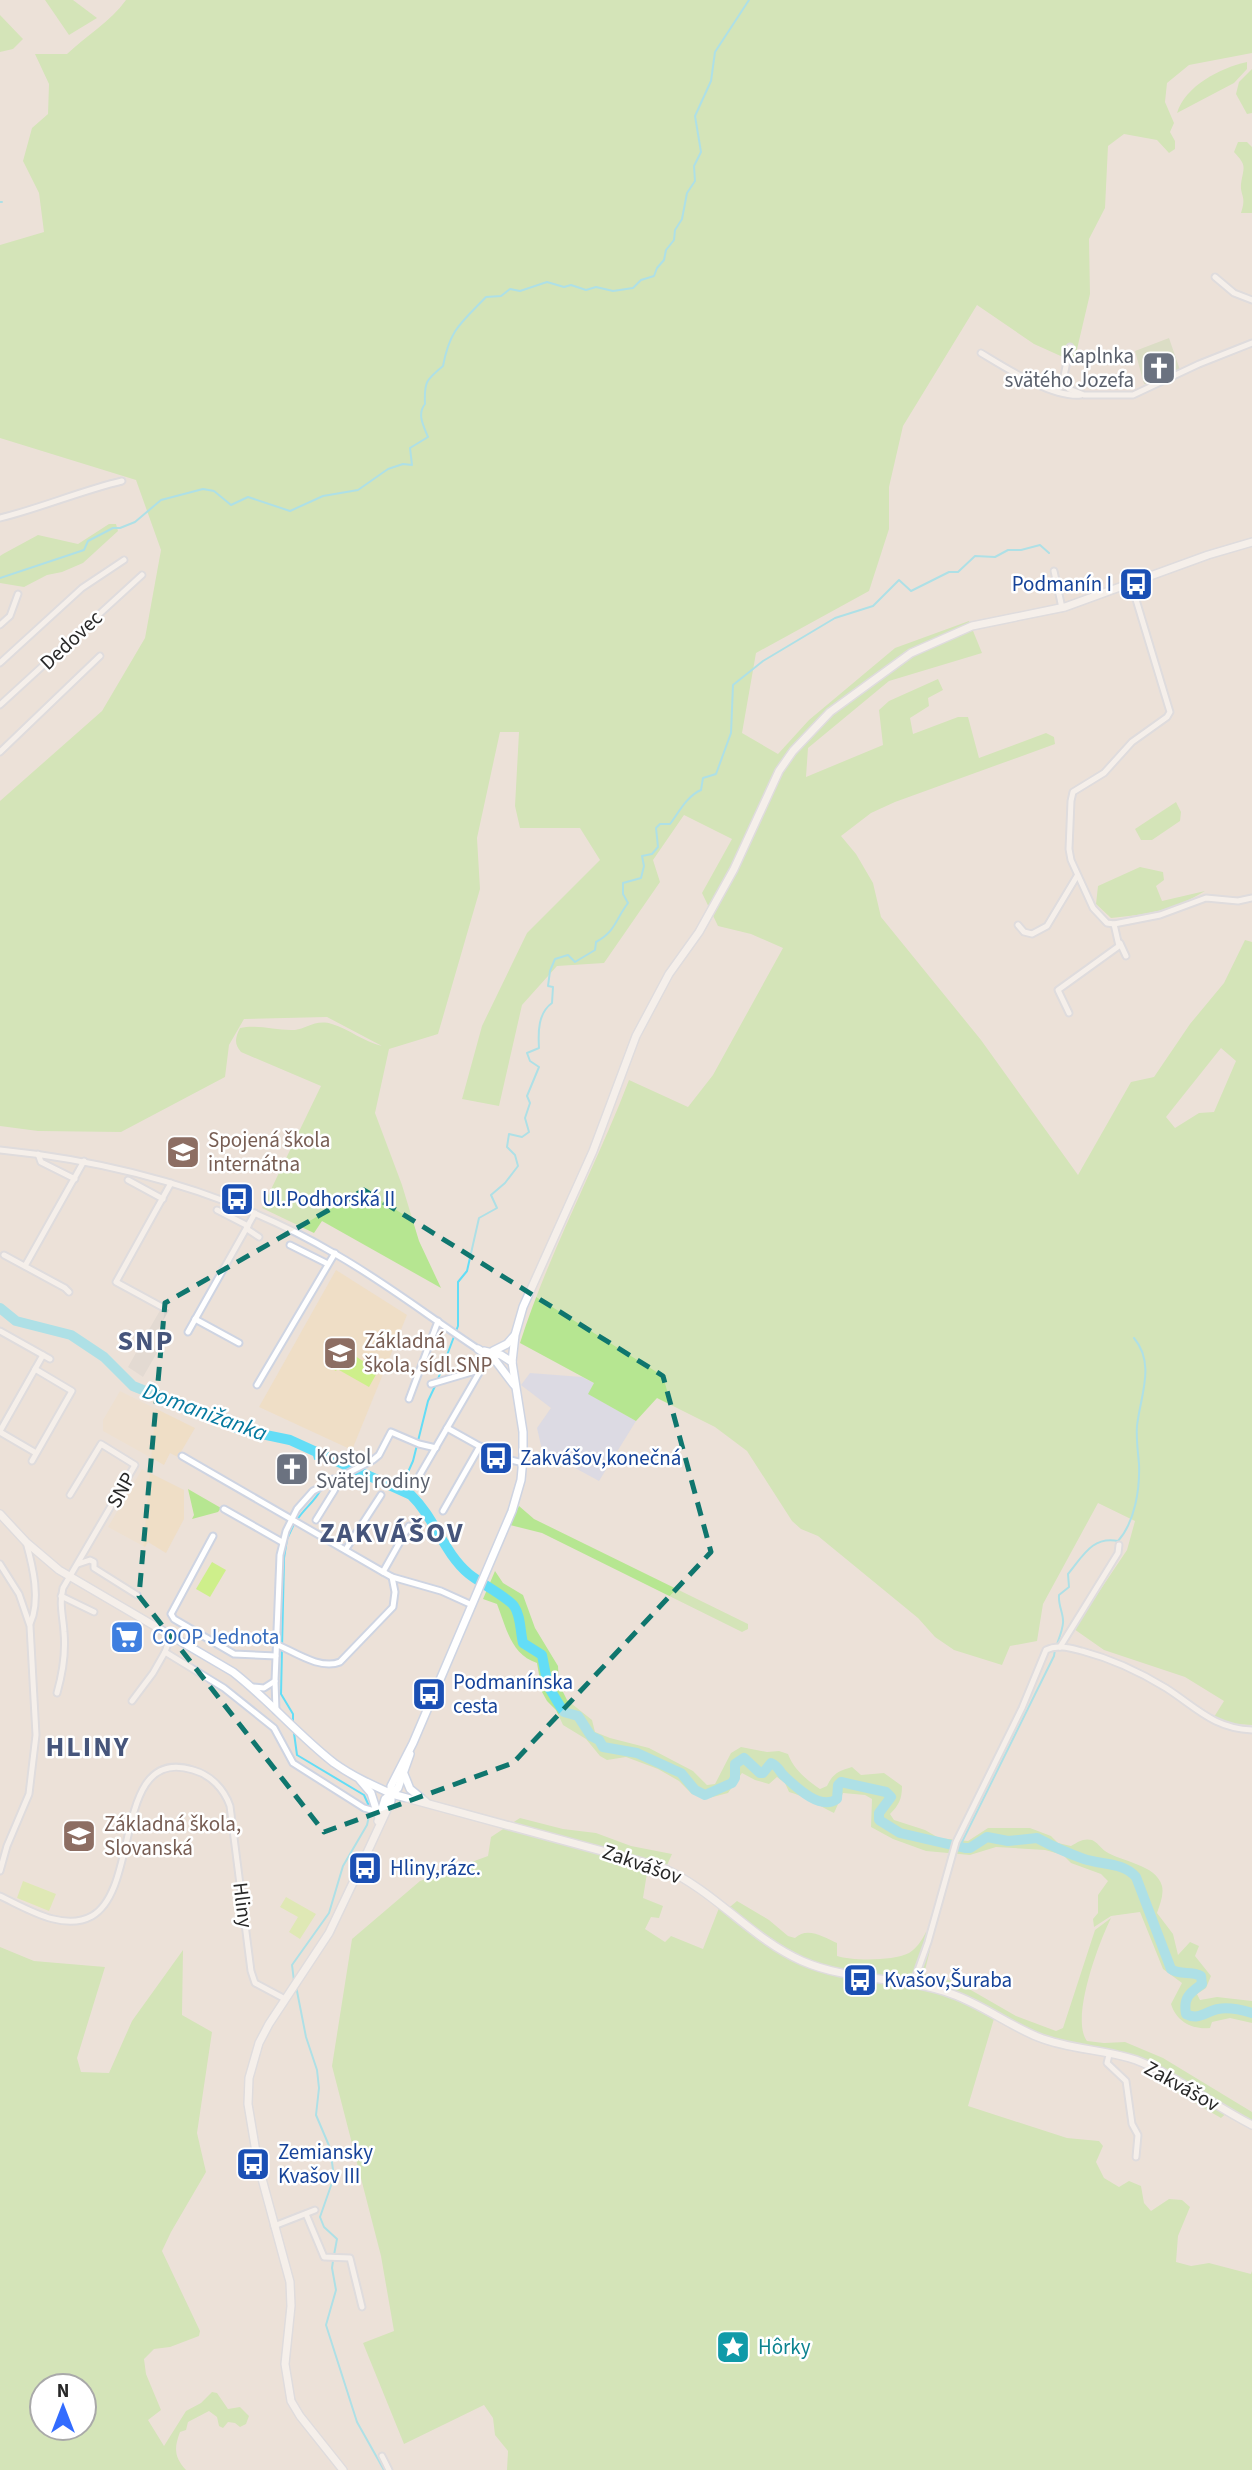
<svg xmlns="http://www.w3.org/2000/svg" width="1252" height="2470" font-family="'Source Sans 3',sans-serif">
<rect width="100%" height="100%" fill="#ece1d8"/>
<!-- industrial -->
<polygon fill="#dcdae3" points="530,1373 582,1377 594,1383 589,1394 636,1421 599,1481 542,1450 537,1428 551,1408 521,1385"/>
<!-- education -->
<g fill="#efdec6">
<polygon points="336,1270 407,1315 352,1450 259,1407"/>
<polygon points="120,1391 195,1428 178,1457 170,1453 164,1465 103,1431 103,1420"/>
<polygon points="142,1469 184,1490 184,1519 166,1553 148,1542 145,1547 108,1527"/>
</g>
<!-- green -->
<g fill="#b6e691" fill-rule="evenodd">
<polygon points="45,0 73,0 97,18 69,35"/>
<path d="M126 0H1252V53L1189 65 1167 83 1165 102 1174 123 1170 132 1175 141V149L1169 153 1157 140 1124 134 1108 146 1105 208 1089 239 1090 294 1074 362 1034 344 977 305 903 426 889 487V529L869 591 756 653 742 733 778 754 809 720 895 648 969 621 982 653 889 681 808 748 806 777 883 745 879 710 889 701 938 679 943 690 928 698 929 706 910 718 913 734 958 717H968L979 758 1046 733 1054 737 1055 744 895 802 871 813 841 836 856 854 873 883 881 917 981 1040 1078 1175 1131 1082 1154 1077 1190 1024 1224 983 1245 940 1252 942V1725L1235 1724 1214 1717 1224 1701 1185 1677 1104 1650 1074 1629 1127 1550 1135 1521 1098 1503 1043 1604 1037 1641 1010 1646 1002 1665 954 1650 935 1637 918 1618 818 1536 801 1529 792 1521 747 1451 715 1427 657 1398 636 1421 588 1394 594 1383 520 1343C549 1252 595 1169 629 1080L688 1107 713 1075 783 948 751 934 718 926 702 893 732 839 684 815 653 860 660 882 604 963 557 966 522 1005 499 1106 462 1099 482 1026 527 933 600 860 580 828H520L515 806 519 732H500L477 838 480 889 438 1034 389 1049 375 1113 402 1185 419 1241 441 1288 322 1221 314 1233 262 1208 321 1086 241 1052C234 1044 235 1038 240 1028 259 1024 276 1031 295 1030 306 1029 315 1019 332 1024 349 1029 364 1042 382 1046L327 1017 244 1019 229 1045 225 1077 121 1132 38 1131 0 1126V801L102 711 145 638 161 550 136 480 0 438V245L44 232 39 193 23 161 32 128 48 114 49 84 35 54H67C86 36 110 22 126 0ZM1221 1048 1236 1061 1214 1112 1199 1113 1175 1128 1166 1117Z"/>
<polygon points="0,15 23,39 13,49 0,52"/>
<path d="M1247 62V69L1234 83 1177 113C1185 86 1220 68 1247 62Z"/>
<polygon points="1252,69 1252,113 1247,114 1236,94 1239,82"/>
<path d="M1238 142H1247L1252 147V213H1241C1247 196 1240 196 1241 184 1244 166 1247 166 1234 152Z"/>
<polygon points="109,524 116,524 118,531 83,563 62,572 47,575 24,587 0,583 0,556 3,554 38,535 78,544"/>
<polygon points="1176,802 1181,812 1180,821 1152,840 1141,840 1135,829"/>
<path d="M1140 867 1163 872 1164 880 1156 886 1162 901 1205 891C1172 911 1149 914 1111 918L1096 904 1098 886Z"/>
<polygon points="188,1489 221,1508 218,1512 192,1519 194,1515"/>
<polygon points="519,1506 534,1519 748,1624 748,1629 742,1632 542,1533 510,1525"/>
<path d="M495 1571 503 1583 523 1595 535 1628 558 1666 559 1684 567 1700 592 1720 595 1732 610 1738 649 1748 693 1771 707 1785 715 1784 731 1753 741 1747 767 1752 779 1751 788 1754C794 1770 807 1780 820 1789L827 1786C833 1773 839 1771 852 1767L861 1775 884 1773 902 1786C902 1799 899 1805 890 1814L894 1820 925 1830 939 1838 968 1841 988 1828H1030L1051 1836 1058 1843 1071 1846C1078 1842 1083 1838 1092 1840 1097 1842 1101 1848 1105 1851 1121 1862 1156 1864 1162 1886 1164 1895 1160 1904 1157 1913L1173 1934 1178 1955 1190 1942 1199 1946 1195 1956 1211 1976 1206 1988 1197 1994 1200 2000 1217 1997 1252 2001V2023L1230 2018 1212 2022 1210 2028C1192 2030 1176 2021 1171 2004L1182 1983 1163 1969 1140 1912 1111 1916 1094 1927 1093 1919 1098 1913V1895L1108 1881 1101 1874 1071 1863 1063 1855 1045 1850 996 1847 970 1855 926 1851 893 1839 871 1827 872 1799 865 1795 843 1793 834 1813C819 1806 804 1796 789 1792L785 1783 777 1777 769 1784 755 1780 742 1773 728 1793 709 1798 692 1794 679 1781 658 1769 626 1757 607 1760 600 1756 586 1739 563 1725 556 1710 547 1701 542 1692 537 1663C511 1655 506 1627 497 1604L483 1599Z"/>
<path d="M520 1818 563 1829 596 1833 631 1846 672 1854 664 1872 648 1867 643 1898 663 1906 659 1918 651 1917 645 1929 665 1942 671 1936 703 1949 719 1908 731 1906 737 1901 769 1920 788 1936 795 1938C807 1926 824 1937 837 1943V1956C853 1961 893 1961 909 1953 917 1948 922 1940 926 1932L930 1950 924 1974 957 1982 1016 2016 1056 2031 1063 2028 1095 1930 1111 1918C1099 1942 1070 2019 1087 2041L1104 2043 1125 2042 1163 2058 1252 2112V2122L1230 2110 1221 2118 1164 2085 1155 2065 1126 2053 1068 2042 1034 2031 996 2012 968 2106 1067 2138 1099 2141 1103 2146 1096 2162 1104 2178 1119 2187 1129 2181 1141 2186 1144 2203 1151 2211 1169 2199 1182 2200 1190 2207 1178 2236 1176 2262 1191 2266 1209 2263 1251 2274 1252 2271V2470H507L508 2451 495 2435 493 2418 484 2405 404 2444 363 2343 394 2331 381 2256 332 2066 352 1939 420 1881 488 1856 491 1837Z"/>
<path d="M0 1947 34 1961 105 1967 77 2058 81 2072 109 2073 132 2021 183 1950 182 2015 212 2032 197 2133 206 2172 171 2232 162 2251 200 2331 199 2336 170 2347 154 2349 144 2359 146 2374 161 2410 148 2420 164 2446 186 2411 201 2403 212 2392 217 2393 228 2409 240 2407 249 2416 246 2424 240 2427 235 2423 228 2422 223 2428 219 2426 217 2417 209 2411 188 2422 186 2430 180 2432C174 2448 174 2457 186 2470H0ZM42 2386H84V2428H42Z"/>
</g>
<!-- cemetery -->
<polygon fill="#c6d7ae" points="1169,338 1180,370 1149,383 1144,384 1135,351"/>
<!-- pitch -->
<g fill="#ceef8b">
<polygon points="337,1344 378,1371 369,1387 339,1370 342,1362 336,1371 325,1365"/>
<polygon points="212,1562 226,1570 210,1597 196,1589"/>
<polygon points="23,1881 56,1894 49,1911 17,1898"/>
<polygon points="286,1897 316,1914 300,1939 289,1932 298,1917 280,1907"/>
</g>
<!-- plaza -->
<polygon fill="#d7d1cb" points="162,1307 169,1310 149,1346 158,1351 143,1377 128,1367 142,1342 127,1334 129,1329 144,1338"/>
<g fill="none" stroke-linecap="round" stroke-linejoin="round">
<!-- stream -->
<g stroke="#63ddf6" stroke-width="2">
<polyline points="0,202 2,202"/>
<path d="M0 578 84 550 88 541 113 528H120L135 522 161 500 203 489 214 491 231 505 248 497 290 511 323 496 358 490 388 469 403 464 412 465 410 448 428 437C423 425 417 414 425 404 424 382 426 380 443 366 450 329 461 323 486 297L501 296 510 289 520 291 547 282 564 287 571 285 586 290 596 287 613 291 633 288 641 280 654 276 657 268 664 260 666 250 674 240 675 230 682 219 687 193 695 181 694 166 701 152 695 116 711 81 715 52 749 0"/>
<path d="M438 1379 458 1326V1282L467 1271 479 1218 497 1208 491 1195 505 1183 518 1166 515 1155 507 1147 509 1134 522 1137 529 1132 525 1118 530 1103 527 1096 539 1067 530 1061 527 1053 539 1048C538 1032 538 1013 552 1003L553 987 548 986 550 971 555 959 568 955 575 962 595 950 596 942C616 931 615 920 628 903L623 894V883L641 878 644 866 642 856 652 854 658 847 656 828 660 824H670C679 812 687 796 701 790L703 778 716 774 731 733 733 685 763 661 835 618 873 606 899 580 911 591 949 572H958L975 556 995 557 1008 550H1021L1040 545 1049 553"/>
<polyline points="313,1451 315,1459"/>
<polyline points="400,1490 413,1461 428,1401 436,1384"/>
<path d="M297 1520C304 1509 314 1502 320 1491"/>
<polyline points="293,1723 293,1714 281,1694 284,1558 287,1539 294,1524"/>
<polyline points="294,1733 297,1755 364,1795 369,1806"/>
<path d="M959 1848 1054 1656C1055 1645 1062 1635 1063 1623 1064 1614 1058 1606 1059 1595L1069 1587 1068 1574C1083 1556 1092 1536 1118 1541 1135 1522 1140 1489 1139 1464 1138 1452 1136 1439 1137 1426 1140 1397 1156 1364 1134 1338"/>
<polyline points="294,1981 292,1965 329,1913 343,1866 367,1825 370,1812"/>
<polyline points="296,1986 306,2037 317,2070 319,2088 316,2115 330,2148 334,2177 320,2217 324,2227 337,2239 334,2255"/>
<polyline points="333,2261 332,2268 336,2290 326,2325 357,2422 384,2470"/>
</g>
<!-- river -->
<path stroke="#63ddf6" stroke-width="10" d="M0 1308 16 1321 71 1335 104 1357 133 1386 242 1430 290 1440 411 1495C435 1518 443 1552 469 1574 480 1583 507 1597 514 1606 521 1616 520 1631 523 1643L542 1655 548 1686 560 1706 564 1712 578 1716 591 1736 599 1740 603 1747 637 1753 674 1770 681 1773 695 1790 705 1795 732 1783 735 1778V1764L744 1758 760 1773H763L771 1763C778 1766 778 1769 783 1775 796 1787 820 1811 837 1799L838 1785 841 1782 886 1792 891 1797 879 1813V1820L900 1833 965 1848H970L987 1837 1008 1841 1037 1838C1052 1846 1067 1853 1084 1859 1102 1865 1123 1862 1136 1877L1171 1969C1180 1976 1191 1970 1201 1976L1202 1984C1190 1993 1183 1997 1186 2014 1199 2021 1206 2011 1218 2009 1229 2007 1242 2010 1252 2013"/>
<!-- street casing -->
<g stroke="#ced4e2" stroke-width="9">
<g id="street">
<polyline points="1215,277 1234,293 1252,300"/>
<polyline points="1070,347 1064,376 1065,384 1069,389 1084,395 1133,395 1199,364 1252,343"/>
<path d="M981 353C1006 368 1052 398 1081 395"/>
<path d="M0 518C41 508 80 491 122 481"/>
<polyline points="1054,571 1062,608"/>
<polyline points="1131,583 1170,712 1167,717 1132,742 1104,773 1073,792 1071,801 1069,849 1071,860 1093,908 1107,923 1114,924 1160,915 1206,898 1238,901 1252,898"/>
<polyline points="0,625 10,616 18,594"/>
<polyline points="0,663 82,588 124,560"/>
<polyline points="0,705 142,575"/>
<polyline points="0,752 100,656"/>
<polyline points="1018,925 1024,932 1032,934 1047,926 1077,876"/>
<polyline points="1120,943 1126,956"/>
<polyline points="1069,1013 1058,990 1119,946 1114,924"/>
<path d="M0 1150C119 1162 234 1194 337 1255 386 1283 431 1318 478 1349"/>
<polyline points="38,1154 41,1162 75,1179"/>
<polyline points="128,1180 163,1199"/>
<polyline points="217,1210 248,1226"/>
<polyline points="247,1229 259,1237"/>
<polyline points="290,1245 328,1264"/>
<polyline points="4,1255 65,1288 69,1292"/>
<polyline points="25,1266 84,1161"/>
<polyline points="162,1307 116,1282 171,1183"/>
<polyline points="195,1319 239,1343"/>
<polyline points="0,1331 50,1359"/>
<polyline points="188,1332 255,1213"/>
<polyline points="257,1385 335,1253"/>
<polyline points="409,1399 438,1321"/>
<polyline points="447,1428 499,1457 523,1463"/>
<polyline points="0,1431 43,1355"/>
<polyline points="0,1432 36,1453"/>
<polyline points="182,1456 383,1572"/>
<polyline points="32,1461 72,1391 35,1369"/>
<polyline points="418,1478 479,1373 475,1371 431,1384"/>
<polyline points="224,1509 282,1542"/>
<polyline points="443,1511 480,1446"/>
<polyline points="316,1520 334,1491 336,1487 333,1479"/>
<polyline points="409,1526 383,1572 392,1577 441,1591 472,1605"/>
<polyline points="213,1536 171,1614 174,1619 234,1654 276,1656"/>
<path d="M26 1542C33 1567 41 1600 30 1624"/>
<polyline points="346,1549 381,1495"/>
<polyline points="0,1564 19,1594 30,1626 36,1735 29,1794 7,1846 0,1871"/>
<polyline points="78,1564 90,1560 94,1562 94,1568 137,1595"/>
<polyline points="61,1596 94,1612"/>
<polyline points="171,1635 165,1652 224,1688 274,1728 293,1763 364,1808 378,1812"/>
<path d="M278 1645C296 1653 321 1670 340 1662L393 1607 395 1592 392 1577"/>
<polyline points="1060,1647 1118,1553 1119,1545"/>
<polyline points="253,1687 264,1688 275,1681"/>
<path d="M57 1693C63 1672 66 1654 64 1632 63 1616 59 1604 63 1588L135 1465 101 1444 70 1495"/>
<polyline points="132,1701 153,1673 165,1652"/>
<polyline points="276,1711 275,1681 280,1555 286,1531 297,1509 313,1491 373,1460 379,1455 391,1432 419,1444 436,1448"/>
<path d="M0 1896C26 1908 63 1932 92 1916 141 1888 113 1745 193 1770 211 1775 224 1789 230 1806L251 1971 255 1983 285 1999"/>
<path d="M913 1984 928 1942 956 1842 1022 1708 1046 1650C1057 1644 1070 1648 1082 1651 1112 1659 1140 1672 1166 1688 1197 1708 1213 1728 1252 1730"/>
<polyline points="1109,2055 1107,2063 1126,2081 1132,2124 1138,2135 1136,2157"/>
<polyline points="306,2214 324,2257 350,2258 362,2307"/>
<polyline points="274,2226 315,2210"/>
<polyline points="382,2456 389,2470"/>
</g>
</g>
<!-- secondary casing -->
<g stroke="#ced4e2" stroke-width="10">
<g id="secondary">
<polyline points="478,1349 495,1360 514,1385"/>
<polyline points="484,1351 501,1355 512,1362"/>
<polyline points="493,1351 507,1344 514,1336"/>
<path d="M0 1514 26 1542 59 1570 233 1672C269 1700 298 1735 334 1763 352 1776 372 1785 392 1794L661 1867C716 1891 750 1938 802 1961 850 1982 904 1976 952 1994 983 2005 1008 2025 1038 2037 1070 2050 1104 2049 1136 2060 1175 2075 1214 2106 1252 2125"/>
<polyline points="404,1774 410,1789 426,1802"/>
<polyline points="360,1780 371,1793 378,1815"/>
<polyline points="378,1821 385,1799 398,1788 410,1754"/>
<polyline points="343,2470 300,2416 291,2401 285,2364 291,2306 290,2282 258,2164 248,2104 249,2078 259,2043 269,2024 329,1933 360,1868 391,1801 391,1786 413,1743 512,1511 521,1480 523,1458 523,1432 512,1362 515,1335 523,1307 593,1151 636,1036 669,974 699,932 734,869 779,771 793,751 830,712 911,653 972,626 1065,607 1208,555 1252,542"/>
</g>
</g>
<!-- street -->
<use href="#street" stroke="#fff" stroke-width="5"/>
<!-- secondary -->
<use href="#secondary" stroke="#fff" stroke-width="7"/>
</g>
<!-- marked area -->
<path d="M0 0H1252V2470H0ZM364 1190 663 1376 711 1552 513 1763 324 1832 139 1596 165 1303Z" fill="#ece1d8" fill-opacity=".55" fill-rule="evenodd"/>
<path fill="none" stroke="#0f766e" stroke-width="5" stroke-dasharray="14 9" stroke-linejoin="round" d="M364 1190 663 1376 711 1552 513 1763 324 1832 139 1596 165 1303Z"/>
<!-- icons -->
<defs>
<g id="church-square" transform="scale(1.75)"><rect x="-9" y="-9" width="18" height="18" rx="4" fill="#6b7280" stroke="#fff"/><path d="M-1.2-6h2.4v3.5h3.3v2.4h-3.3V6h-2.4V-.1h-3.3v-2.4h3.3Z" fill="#fff"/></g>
<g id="bus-square" transform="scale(1.75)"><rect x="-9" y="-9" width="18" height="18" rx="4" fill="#1a4fb4" stroke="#fff"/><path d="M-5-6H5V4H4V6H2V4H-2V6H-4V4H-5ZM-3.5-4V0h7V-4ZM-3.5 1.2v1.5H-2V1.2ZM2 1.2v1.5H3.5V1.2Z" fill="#fff"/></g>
<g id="school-square" transform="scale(1.75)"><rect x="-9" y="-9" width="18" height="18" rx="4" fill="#8d6e63" stroke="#fff"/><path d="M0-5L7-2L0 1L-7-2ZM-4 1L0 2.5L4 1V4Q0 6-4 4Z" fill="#fff"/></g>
<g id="supermarket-square" transform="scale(1.75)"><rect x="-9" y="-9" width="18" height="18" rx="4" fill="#3f7fe0" stroke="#fff"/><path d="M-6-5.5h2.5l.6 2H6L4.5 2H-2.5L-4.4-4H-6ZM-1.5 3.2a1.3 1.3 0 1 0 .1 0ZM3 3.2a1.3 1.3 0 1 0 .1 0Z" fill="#fff"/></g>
<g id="sight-square" transform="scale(1.75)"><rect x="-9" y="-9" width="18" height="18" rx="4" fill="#0f9aa8" stroke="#fff"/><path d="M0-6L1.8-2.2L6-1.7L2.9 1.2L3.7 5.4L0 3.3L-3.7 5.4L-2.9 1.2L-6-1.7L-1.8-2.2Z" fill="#fff"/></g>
</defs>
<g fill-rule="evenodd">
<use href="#church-square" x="1159" y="368"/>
<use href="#bus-square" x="1136" y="584"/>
<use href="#school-square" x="183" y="1152"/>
<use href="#bus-square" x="237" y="1199"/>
<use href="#school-square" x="340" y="1353"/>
<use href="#bus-square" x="496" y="1458"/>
<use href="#church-square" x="292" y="1469"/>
<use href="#supermarket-square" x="127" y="1637"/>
<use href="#bus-square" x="429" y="1694"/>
<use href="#school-square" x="79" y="1836"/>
<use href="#bus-square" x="365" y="1868"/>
<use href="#bus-square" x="860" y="1980"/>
<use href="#bus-square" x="253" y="2164"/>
<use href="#sight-square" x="733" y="2347"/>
</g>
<g text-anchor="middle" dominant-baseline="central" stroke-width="5" stroke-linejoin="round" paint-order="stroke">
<!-- worship labels -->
<g font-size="21" fill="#5b616d" stroke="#fff" text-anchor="end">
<text x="1134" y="356">Kaplnka<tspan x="1134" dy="24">svätého Jozefa</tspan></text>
<text x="316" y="1457" text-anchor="start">Kostol<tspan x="316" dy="24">Svätej rodiny</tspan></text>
</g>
<!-- transit labels -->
<g font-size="21" fill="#164399" stroke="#fff" text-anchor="start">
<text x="1112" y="584" text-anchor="end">Podmanín I</text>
<text x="262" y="1199">Ul.Podhorská II</text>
<text x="520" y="1458">Zakvášov,konečná</text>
<text x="453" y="1682">Podmanínska<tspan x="453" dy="24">cesta</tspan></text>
<text x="390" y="1868">Hliny,rázc.</text>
<text x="884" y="1980">Kvašov,Šuraba</text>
<text x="278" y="2152">Zemiansky<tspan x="278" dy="24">Kvašov III</tspan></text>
</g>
<!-- street labels -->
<g font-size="21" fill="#282828" stroke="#fff">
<text transform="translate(71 640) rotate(-43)">Dedovec</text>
<text transform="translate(121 1490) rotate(-61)">SNP</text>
<text transform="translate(642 1864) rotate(19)">Zakvášov</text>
<text transform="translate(243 1905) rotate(83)">Hliny</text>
<text transform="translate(1182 2086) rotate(29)">Zakvášov</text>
</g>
<!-- education labels -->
<g font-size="21" fill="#785e54" stroke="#fff" text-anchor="start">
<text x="208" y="1140">Spojená škola<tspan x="208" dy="24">internátna</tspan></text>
<text x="364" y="1341">Základná<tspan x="364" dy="24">škola, sídl.SNP</tspan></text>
<text x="104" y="1824">Základná škola,<tspan x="104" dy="24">Slovanská</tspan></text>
</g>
<!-- shop labels -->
<g font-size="21" fill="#366cbe" stroke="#fff" text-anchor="start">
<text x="152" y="1637">COOP Jednota</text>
</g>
<!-- culture labels -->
<g font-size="21" fill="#0d838f" stroke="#fff" text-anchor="start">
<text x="758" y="2347">Hôrky</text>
</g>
<!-- water labels -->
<g font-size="23" font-style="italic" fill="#05799f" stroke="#fff">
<text transform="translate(205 1412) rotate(20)">Domanižanka</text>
</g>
<!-- district labels -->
<g font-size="28" font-weight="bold" letter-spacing="2" fill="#46557b" stroke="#fff">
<text x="146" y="1341">SNP</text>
<text x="392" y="1533">ZAKVÁŠOV</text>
<text x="88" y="1747">HLINY</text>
</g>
</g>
<!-- north arrow -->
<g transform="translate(63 2407)"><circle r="33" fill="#ffffff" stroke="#a9a9a9" stroke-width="2"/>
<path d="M0-5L12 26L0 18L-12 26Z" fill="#326cff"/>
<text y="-10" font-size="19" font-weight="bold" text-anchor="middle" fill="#282828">N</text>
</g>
</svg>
